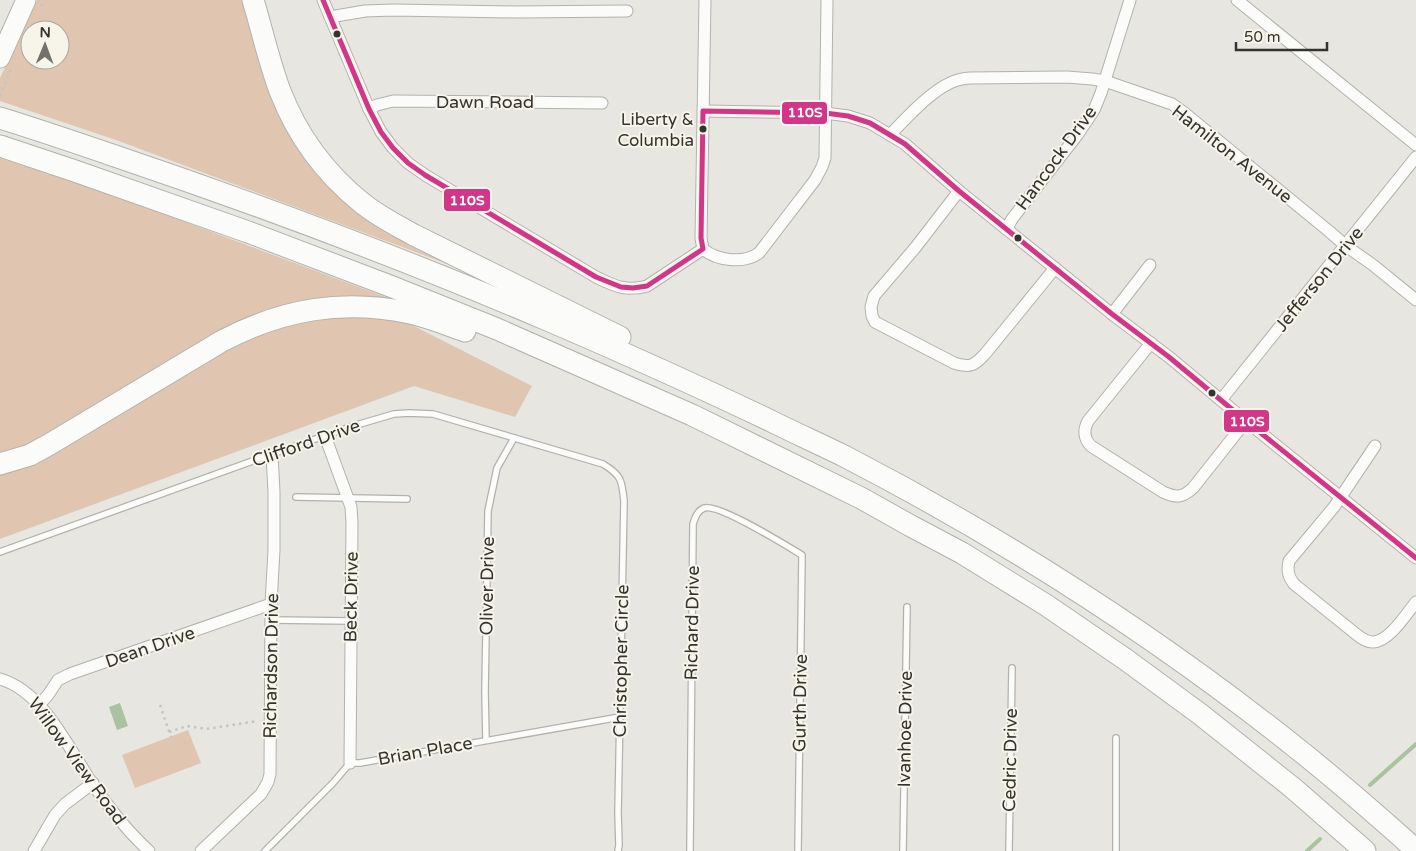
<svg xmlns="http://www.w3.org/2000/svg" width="1416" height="851" font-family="'Varela Round',sans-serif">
<rect width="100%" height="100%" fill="#e7e6e0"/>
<!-- green -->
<g fill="#e0c6b1" fill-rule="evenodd">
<path d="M37 0H245L294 136 453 266 116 140 0 101V78ZM30 30H60V60H30Z"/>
<polygon points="0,158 127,200 396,301 316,301 29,448 0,456"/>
<polygon points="357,315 398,318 532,386 515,417 414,386 0,539 0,474 256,333 304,319"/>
<polygon points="188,730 201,763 135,788 122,755"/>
</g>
<!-- water -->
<polygon fill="#a9c2a0" points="120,703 128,726 117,730 109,707"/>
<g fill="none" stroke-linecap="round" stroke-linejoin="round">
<!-- stream -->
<g stroke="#a9c2a0" stroke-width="4">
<polyline points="1370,785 1416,744"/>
<polyline points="1307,851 1320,839"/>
</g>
<!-- lane casing -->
<g stroke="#b2b2ad" stroke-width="8">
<g id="lane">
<polyline points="296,497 407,499"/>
<path d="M0 552 272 454 353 426 394 414 409 413 433 414 603 464C621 475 622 480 624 501L618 813 619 845 618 851"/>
<polyline points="271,620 351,621"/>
<polyline points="486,740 485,692 488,511 497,468 514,438"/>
<polyline points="265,851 333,783 350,763 360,763 620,717"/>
<path d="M690 851 693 524C695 518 697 511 704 508 718 503 787 546 802 555L798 851"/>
<polyline points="903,851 907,607"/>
<polyline points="1009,851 1012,668"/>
<polyline points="1116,851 1116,738"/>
</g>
</g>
<!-- street casing -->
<g stroke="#b2b2ad" stroke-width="13">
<g id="street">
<path d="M323 0 369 109 381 132 393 148 408 163 425 175 596 277C614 286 627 292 647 286L703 249"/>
<polyline points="1237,0 1416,145"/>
<polyline points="330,17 365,11 393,10 516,12 627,11"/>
<polyline points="369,109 377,105 393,101 602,103"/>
<polyline points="703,111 825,113 848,116 870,123 905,144 959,191 1112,314 1169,357 1246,421 1416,558"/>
<path d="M890 135C906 118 935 86 958 80 962 79 966 78 970 78L1067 77 1092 79 1105 81 1172 104 1182 111 1330 232 1346 246 1373 265 1416 300"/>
<path d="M959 191 915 248 874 296 871 307 872 316 875 322 954 363C970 368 974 366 985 354L1055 268"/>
<polyline points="1007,228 1012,219 1078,134 1094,110 1101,93 1130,0"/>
<path d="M703 249C717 261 744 264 759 253L815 180 822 167 825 158 827 0"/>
<polyline points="703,249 701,238 705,0"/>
<polyline points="1112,314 1150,265"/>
<path d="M1151 343 1088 421C1083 430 1084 439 1091 446L1163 492C1176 498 1182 498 1193 488L1246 421"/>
<polyline points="1221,400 1416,157"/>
<polyline points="325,436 351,507 352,523 350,763"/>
<path d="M1375 446 1334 507 1289 561C1287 571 1288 576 1294 584L1356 634C1361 638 1366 642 1373 642 1389 642 1407 613 1416 602"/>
<path d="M0 679C43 691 69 749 92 783 109 808 127 831 149 851"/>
<polyline points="39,705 48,695 58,680 70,674 271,604"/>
<polyline points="34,851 55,815 65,804 93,783"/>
<polyline points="201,851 261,794 268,782 270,774 271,604 274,550 274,492 272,454"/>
</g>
</g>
<!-- primary casing -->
<g stroke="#b2b2ad" stroke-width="21">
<polyline id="primary" points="0,58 26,0"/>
</g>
<!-- highway casing -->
<g stroke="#b2b2ad" stroke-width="23">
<g id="highway">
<path d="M253 0C262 30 269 62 280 91 297 135 326 174 362 203 378 216 396 225 414 235L620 337"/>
<path d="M0 118C39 130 77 143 115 156 260 205 404 259 545 319 622 352 698 386 773 422 797 434 822 445 846 457 1006 540 1159 638 1299 750 1339 782 1378 816 1416 850"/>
<polyline points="0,146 75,171 248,232 390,286 497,329 692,415 861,498 911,526 962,553 1046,605 1125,659 1200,714 1293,788 1365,851"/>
<path d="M0 464 30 455 50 444 222 341C283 309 342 299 410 313 429 317 447 325 465 331"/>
</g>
</g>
<!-- path -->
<g stroke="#c5c5c2" stroke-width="2.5" stroke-dasharray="2.5 4" stroke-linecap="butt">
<polyline points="41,6 44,0"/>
<polyline points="0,96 11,69"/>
<polyline points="160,705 171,737"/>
<polyline points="169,732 187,726 206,729 258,721"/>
</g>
<!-- lane -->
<use href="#lane" stroke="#fbfbfa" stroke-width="5.5"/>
<!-- street -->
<use href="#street" stroke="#fbfbfa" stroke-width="11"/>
<!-- primary -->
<use href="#primary" stroke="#fbfbfa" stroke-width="19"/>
<!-- highway -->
<use href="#highway" stroke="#fbfbfa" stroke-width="21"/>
<!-- bus-1 casing -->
<g stroke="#f7f5ea" stroke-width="9">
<polyline id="bus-1" points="323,0 369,109 381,132 393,148 408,163 425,175 596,277 621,287 633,288 647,286 703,249 701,238 703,111 825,113 848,116 870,123 905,144 959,191 1112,314 1169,357 1246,421 1416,558"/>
</g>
<!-- bus-1 -->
<use href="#bus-1" stroke="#d23689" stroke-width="5"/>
</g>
<!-- markers -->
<g fill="#34332f" stroke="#f7f5ea" stroke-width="2">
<circle cx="337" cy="34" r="4.5"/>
<circle cx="703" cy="129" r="4.5"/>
<circle cx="1018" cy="238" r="4.5"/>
<circle cx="1212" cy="393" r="4.5"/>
</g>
<g text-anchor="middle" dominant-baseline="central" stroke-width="4" stroke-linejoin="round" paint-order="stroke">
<!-- bus labels -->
<g font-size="17" fill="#34332f" stroke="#f7f5ea" text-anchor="end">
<text x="694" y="119">Liberty &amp;<tspan x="694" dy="21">Columbia</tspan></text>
</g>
<!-- street labels -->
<g font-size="18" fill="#34332f" stroke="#f7f5ea">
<text x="485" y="102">Dawn Road</text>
<text transform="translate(1232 154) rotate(38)">Hamilton Avenue</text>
<text transform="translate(1056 158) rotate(-54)">Hancock Drive</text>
<text transform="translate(1319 279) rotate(-51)">Jefferson Drive</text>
<text transform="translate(306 443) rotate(-19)">Clifford Drive</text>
<text transform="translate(487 586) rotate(-89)">Oliver Drive</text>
<text transform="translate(351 597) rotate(-89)">Beck Drive</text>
<text transform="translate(692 623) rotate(-89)">Richard Drive</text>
<text transform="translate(150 647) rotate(-19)">Dean Drive</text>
<text transform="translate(621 661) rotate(-89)">Christopher Circle</text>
<text transform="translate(271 666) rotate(-89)">Richardson Drive</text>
<text transform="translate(800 703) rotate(-89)">Gurth Drive</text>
<text transform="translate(905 729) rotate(-89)">Ivanhoe Drive</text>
<text transform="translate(425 751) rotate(-10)">Brian Place</text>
<text transform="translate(1010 760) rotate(-89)">Cedric Drive</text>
<text transform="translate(77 761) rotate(54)">Willow View Road</text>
</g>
</g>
<g stroke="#f7f5ea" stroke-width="2">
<rect x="781" y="101" width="47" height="24" rx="5" fill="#d23689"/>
<rect x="443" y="188" width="48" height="24" rx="5" fill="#d23689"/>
<rect x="1223" y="409" width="47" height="24" rx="5" fill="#d23689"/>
</g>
<g font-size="14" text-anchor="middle" font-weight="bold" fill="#fff">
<text x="805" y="117">110S</text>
<text x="467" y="205">110S</text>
<text x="1247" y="426">110S</text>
</g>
<!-- north arrow -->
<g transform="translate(45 45) rotate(1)"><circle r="24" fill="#f7f5ea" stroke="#a9a79f"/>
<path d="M0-4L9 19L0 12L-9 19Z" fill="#73726d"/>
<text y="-8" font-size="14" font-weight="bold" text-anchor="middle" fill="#34332f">N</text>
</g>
<!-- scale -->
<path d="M1236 42v8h91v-8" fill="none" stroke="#34332f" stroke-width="2.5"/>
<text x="1244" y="42" font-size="15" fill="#34332f" stroke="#f7f5ea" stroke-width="4" paint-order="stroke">50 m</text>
</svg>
